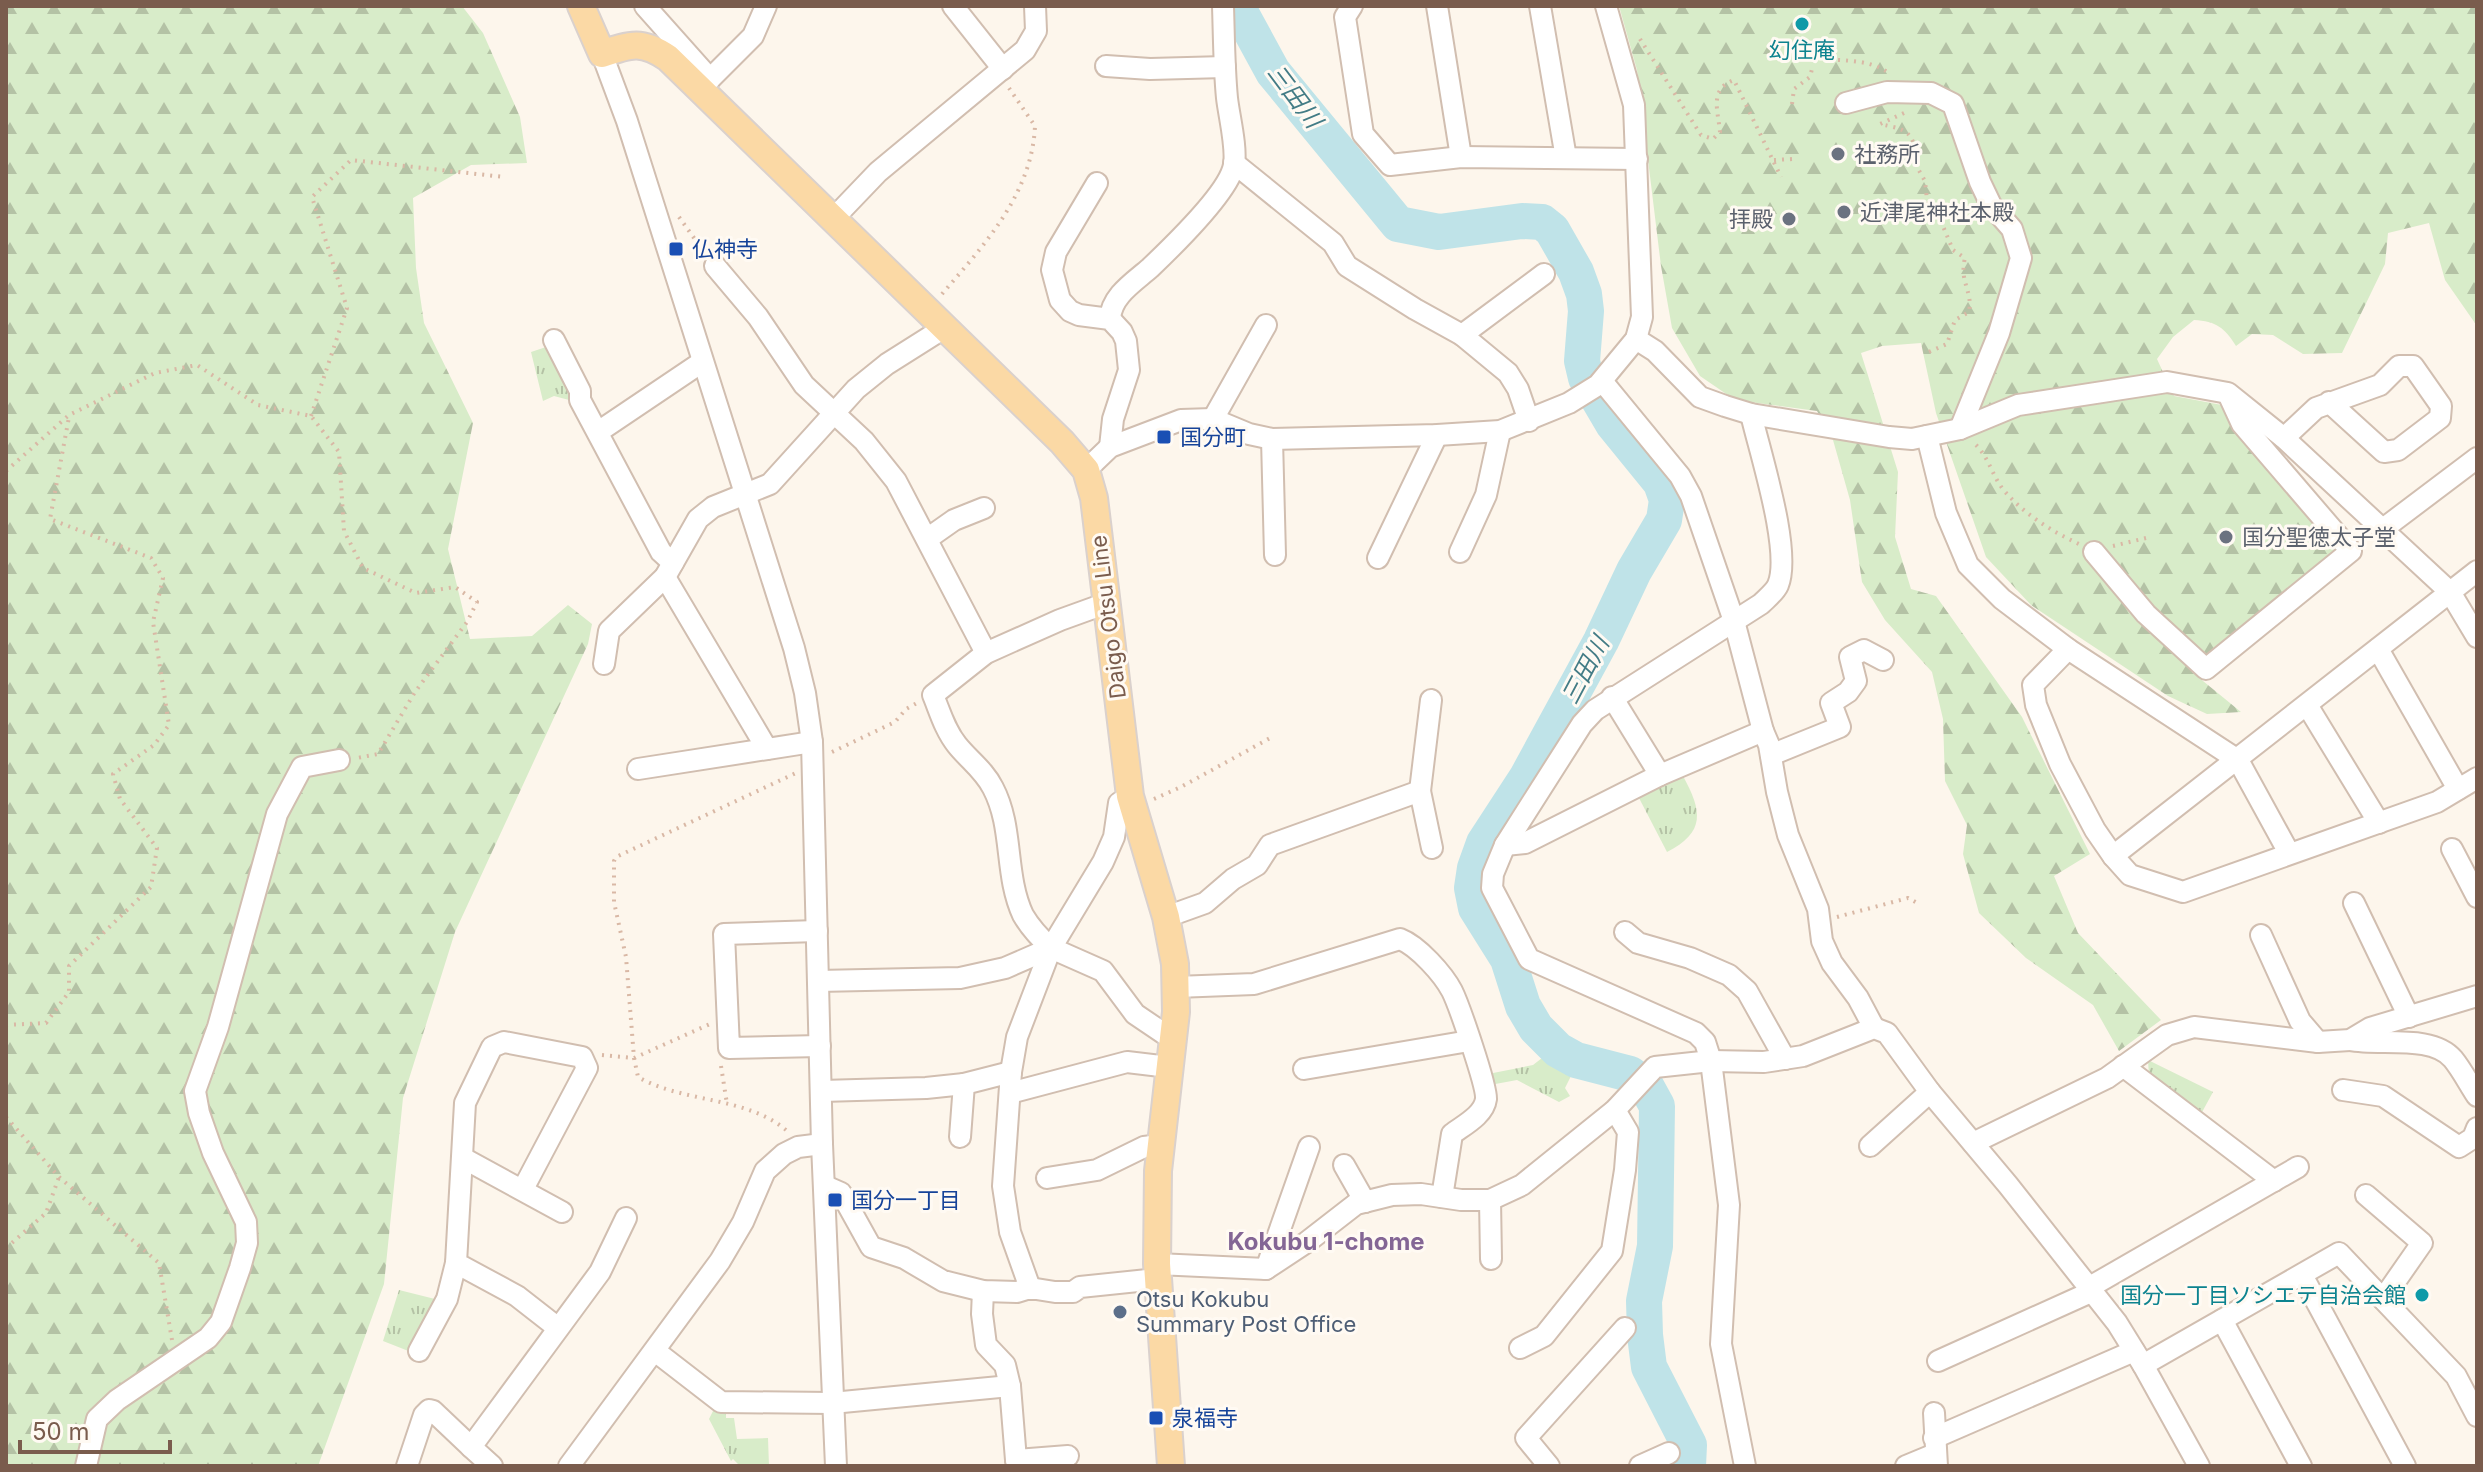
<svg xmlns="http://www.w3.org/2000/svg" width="2483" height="1472" font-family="Inter,'Noto Sans JP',sans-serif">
<defs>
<pattern id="forest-firs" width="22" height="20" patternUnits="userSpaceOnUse" patternTransform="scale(2)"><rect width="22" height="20" fill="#d8ecc9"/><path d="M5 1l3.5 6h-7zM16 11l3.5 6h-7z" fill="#b4c2a5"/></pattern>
<pattern id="park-tufts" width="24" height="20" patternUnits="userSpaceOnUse" patternTransform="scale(2)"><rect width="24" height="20" fill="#d8ecc9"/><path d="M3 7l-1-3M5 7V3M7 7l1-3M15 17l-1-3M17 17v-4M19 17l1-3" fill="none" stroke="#b4c2a5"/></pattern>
</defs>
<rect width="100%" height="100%" fill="#fdf6ec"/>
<!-- forest -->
<g fill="url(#forest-firs)">
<polygon points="6,6 462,6 483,33 520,117 527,163 471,165 413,198 416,268 424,323 473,423 448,549 470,639 532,636 568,605 592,624 588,644 455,932 403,1098 384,1284 318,1466 6,1466"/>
<path d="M1619 6H2477V326L2445 280 2429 223 2388 233 2385 264 2342 353 2303 354 2273 335 2252 334 2236 346C2225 328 2216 321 2194 320L2173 337 2157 359 2174 396 2222 405 2251 448 2335 549 2192 672 2241 712 2207 714 2168 696 2031 605 1986 557 1936 413 1921 343 1882 346 1861 353 1898 472 1895 537 1911 589 1936 596 2022 717 2090 854 2054 876 2078 933 2161 1020 2119 1051 2093 1005 2026 958 1979 913 1963 854 1967 825 1945 781 1943 719 1932 672 1885 620 1862 582 1850 500 1833 440 1817 411 1735 400 1700 376 1672 328 1661 266 1637 70Z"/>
</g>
<!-- park -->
<g fill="url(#park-tufts)">
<polygon points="552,345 574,394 569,400 554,396 543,401 531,352"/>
<path d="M1683 776C1702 811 1706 832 1667 852L1639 798Z"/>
<polygon points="1551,1051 1574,1070 1565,1088 1570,1096 1559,1102 1517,1080 1490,1085 1488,1074 1533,1065"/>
<polygon points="2148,1060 2213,1092 2201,1114 2149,1076"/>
<polygon points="399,1290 435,1299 411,1352 383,1341"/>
<polygon points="714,1409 726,1410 726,1418 734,1418 737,1439 768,1438 769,1466 740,1466 733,1459 731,1461 709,1419"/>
</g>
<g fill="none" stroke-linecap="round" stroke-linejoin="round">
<!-- stream -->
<polyline stroke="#a5d3da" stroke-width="6" points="1689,1445 1693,1466"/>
<!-- river -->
<polyline stroke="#bfe3e8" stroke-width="36" points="1237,6 1273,72 1398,224 1439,232 1522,221 1542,222 1552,230 1576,272 1584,294 1586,311 1582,361 1586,378 1613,424 1661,483 1667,500 1664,520 1634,571 1601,641 1527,777 1484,843 1475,868 1472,888 1476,908 1508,959 1523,1006 1536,1028 1558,1050 1576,1060 1630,1074 1646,1086 1657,1106 1655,1246 1644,1301 1645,1335 1649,1367 1689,1445 1688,1466"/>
<!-- minor casing -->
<g stroke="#d1beb0" stroke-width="24">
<g id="minor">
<polyline points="645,6 710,79 700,89"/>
<polyline points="953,6 1003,69"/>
<polyline points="1352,6 1345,17 1363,134 1390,165 1461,157 1637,159"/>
<polyline points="1437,6 1461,157"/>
<polyline points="1540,6 1566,158"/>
<polyline points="602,54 627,121 794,648 805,693 812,742 822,1144 836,1466"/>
<polyline points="1106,66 1150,69 1225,67"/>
<polyline points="710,79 753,36 766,6"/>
<polyline points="1846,103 1887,92 1931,93 1953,104 1980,182 1991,205 2012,229 2021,258 1999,333 1960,429"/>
<polyline points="1234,163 1333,243 1347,266 1415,309 1462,335 1508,373 1518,389 1529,421"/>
<polyline points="1097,183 1056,252 1052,270 1060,300 1070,311 1079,315 1110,319 1122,332 1126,341 1129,370 1113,419 1110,447"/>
<polyline points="833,219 878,172 1025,50 1036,31 1035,6"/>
<polyline points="715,266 758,317 804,385 864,441 896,481 986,653"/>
<path d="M1110 319C1111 296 1134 282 1150 268 1171 248 1229 192 1234 165 1237 147 1229 116 1227 98 1224 67 1224 36 1223 6"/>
<polyline points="1462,335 1544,274"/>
<polyline points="1636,339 1655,351 1700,397 1725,406 1751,414 1889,437 1912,439 1960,429 2018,405 2167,382 2228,393 2284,438 2450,592 2477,637"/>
<polyline points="554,340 580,391 580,400 661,552 673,563"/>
<polyline points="1213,419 1266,325"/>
<polyline points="598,432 702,362"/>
<polyline points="1927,436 1946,513 1968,565 2002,599 2068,649 2238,760 2289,853"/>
<polyline points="2284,438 2316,408 2380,385 2399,366 2413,366 2441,406 2440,418 2398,450 2384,452 2329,402"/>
<polyline points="1272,439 1275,555"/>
<polyline points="1086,470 1110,447 1181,420 1213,419 1249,434 1272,439 1437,435 1500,431 1569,403 1598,385 1636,339 1642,317 1634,105 1606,6"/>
<polyline points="2383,529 2477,458"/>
<polyline points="927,539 954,520 984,508"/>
<polyline points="1460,552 1486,495 1500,431"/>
<polyline points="2094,552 2146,614 2206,669 2351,551 2242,424 2230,398"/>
<polyline points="1378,558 1437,435"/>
<polyline points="665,577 767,749"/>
<polyline points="2068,649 2033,685 2036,705 2060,764 2095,830 2113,856 2130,875 2183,892 2437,802 2477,778"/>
<polyline points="2378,649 2458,789"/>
<polyline points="604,664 609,631 665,577 698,519 713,507 770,484 856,389 887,364 944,328"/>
<polyline points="1612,697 1660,775"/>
<polyline points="2307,705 2379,823"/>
<polyline points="1763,731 1769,745 1777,792 1788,835 1818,909 1822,941 1832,963 1858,998 1874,1028"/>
<polyline points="1771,755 1840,727 1831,703 1848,692 1856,681 1850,657 1864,650 1883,660"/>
<polyline points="638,769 812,742"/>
<polyline points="1420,791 1431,700"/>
<polyline points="1505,845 1525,843 1660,775 1763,731 1734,621 1691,496 1680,476 1602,381"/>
<polyline points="2452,849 2477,897"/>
<polyline points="2113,856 2477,571"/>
<polyline points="2354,903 2409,1017"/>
<polyline points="1166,917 1205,903 1233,879 1257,865 1270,845 1420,791 1432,848"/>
<polyline points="817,931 724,934 729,1048 820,1046"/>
<polyline points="1625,932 1638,943 1690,958 1729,975 1747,991 1785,1059"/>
<polyline points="2261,935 2300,1021 2318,1042"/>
<path d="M1051 948C1041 939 1030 927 1023 915 1004 874 1014 828 993 788 984 770 969 760 957 745 945 730 940 712 933 695L986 653 1060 620 1107 603"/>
<polyline points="818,981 960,978 1005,968 1051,948 1103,971 1135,1014 1172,1039"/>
<path d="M1176 987 1254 984 1400 939C1418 946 1443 974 1452 991 1459 1005 1487 1086 1486 1099 1484 1115 1464 1125 1452 1134L1442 1197"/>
<path d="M2350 1040C2380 1046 2432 1034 2453 1059 2462 1070 2469 1084 2477 1096"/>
<polyline points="2123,1066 2274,1181"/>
<polyline points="1304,1069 1469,1041"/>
<polyline points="2343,1090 2383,1096 2459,1147 2473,1138 2477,1128"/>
<polyline points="822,1091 926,1088 964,1084"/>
<polyline points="1010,1093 1127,1062 1169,1067"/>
<polyline points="960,1137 964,1084 1011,1072"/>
<polyline points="1973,1143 2107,1078 2167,1035 2194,1027 2318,1042 2350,1040 2370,1028 2477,996"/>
<polyline points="1870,1146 1930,1092"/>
<polyline points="463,1158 562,1212"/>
<polyline points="1344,1165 1365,1202"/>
<polyline points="1047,1178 1097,1170 1144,1147 1160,1145"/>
<polyline points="825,1186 841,1193 871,1247 904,1258 943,1281 983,1291 1017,1292 1030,1288 1055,1292 1073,1292 1080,1287 1157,1279"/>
<polyline points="523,1189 587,1068 582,1057 504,1042 492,1047 465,1103 456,1263 517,1296 558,1328"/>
<polyline points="2366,1195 2422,1243 2383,1299"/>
<polyline points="1490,1200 1491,1259"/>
<polyline points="1157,1264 1266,1269 1307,1242 1356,1204 1392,1195 1421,1194 1461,1200 1490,1200 1522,1185 1615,1110 1655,1067 1711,1061 1764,1062 1803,1056 1874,1028 1887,1033 1930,1092 2008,1185 2117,1323 2143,1365 2199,1466"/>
<polyline points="1266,1269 1309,1147"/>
<polyline points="2302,1275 2405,1466"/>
<polyline points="1030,1288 1010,1232 1003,1186 1011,1072 1017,1037 1051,948 1103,862 1114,837 1119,803 1130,796"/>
<polyline points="2088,1288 2298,1167"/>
<polyline points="983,1291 982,1314 986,1345 1005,1365 1010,1386 1016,1460 1018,1466"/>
<polyline points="2222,1320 2301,1466"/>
<polyline points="1520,1348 1544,1336 1612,1251 1625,1170 1628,1132 1615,1110"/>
<polyline points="419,1351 447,1299 456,1263"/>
<polyline points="655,1351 721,1402 832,1403 1010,1386"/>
<polyline points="1938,1361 2091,1292"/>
<polyline points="2143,1365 2339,1253 2456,1376 2477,1416"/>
<polyline points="1934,1413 1937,1466"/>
<polyline points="1934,1438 2134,1351"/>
<polyline points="1016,1460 1068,1456"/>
<polyline points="86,1466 97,1419 117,1400 208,1338 221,1322 240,1268 247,1243 246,1222 213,1153 199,1113 195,1091 218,1027 277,814 302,767 339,760"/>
<polyline points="407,1466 424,1415 429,1410 433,1411 471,1447"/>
<polyline points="492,1466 471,1447 600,1272 626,1218"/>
<polyline points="569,1466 720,1261 743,1222 765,1171 784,1154 798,1147 822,1144"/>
<polyline points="1549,1466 1526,1438 1625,1328"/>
<polyline points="1640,1466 1669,1453"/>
<path d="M1745 1466 1721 1344 1729 1205 1711 1061 1705 1042 1696 1033 1529 959 1492 888 1493 874 1505 845 1582 724 1595 710 1761 604C1767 598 1775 592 1778 585 1792 551 1760 453 1751 414"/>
<polyline points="1906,1466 1935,1454"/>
</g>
</g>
<!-- major casing -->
<g stroke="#dad1cd" stroke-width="30">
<path id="major" d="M581 6 602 54C631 44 642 40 668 58L1062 442 1086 470 1094 498 1130 796 1166 917 1175 964 1176 1012 1158 1171 1157 1264 1171 1466"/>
</g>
<!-- path -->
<g stroke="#d9b8a5" stroke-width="4" stroke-dasharray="2 6" stroke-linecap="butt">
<path d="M1640 39 1701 135 1713 139 1720 132C1718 110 1709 89 1734 80L1781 177"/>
<path d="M1838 60C1856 61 1873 62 1889 73"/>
<polyline points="1792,104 1794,89 1810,77 1813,65"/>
<path d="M1904 113 1880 124C1901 129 1911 128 1916 152L1909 153 1925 181 1927 200 1937 212 1953 250 1965 258C1959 283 1973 290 1969 312L1955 320 1947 344 1924 354"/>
<polyline points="1897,154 1909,153"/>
<polyline points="1774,160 1793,159"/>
<polyline points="679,217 704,252"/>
<path d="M942 294C984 245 1032 194 1035 126L1009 88"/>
<polyline points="311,416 347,308 312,197 351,160 504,177"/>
<path d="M1976 445C1988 457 1992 474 2002 488 2022 513 2051 531 2079 544"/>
<polyline points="6,471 69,415 155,373 197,365 258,405 311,416 339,452 344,531 363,568 416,593 455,587 477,602 467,622 415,692 378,754 357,758"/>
<polyline points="2113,546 2146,538"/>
<polyline points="832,752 895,722 906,709 917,703"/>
<polyline points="1154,799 1181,787 1272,737"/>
<polyline points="1837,917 1908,898 1919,904"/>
<polyline points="6,1025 46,1023 69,992 69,966 151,887 157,848 120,799 113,774 154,745 169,725 153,622 163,578 151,558 50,519 69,417"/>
<polyline points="602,1055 634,1058 710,1024"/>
<polyline points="721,1066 727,1104"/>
<polyline points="6,1117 59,1177 159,1263 172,1340"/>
<path d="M786 1130C745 1096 683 1103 638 1077L634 1058 626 957 614 902V861L616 857 796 773"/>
<polyline points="6,1248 46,1213 59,1177"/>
</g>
<!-- minor -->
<use href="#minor" stroke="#fff" stroke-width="20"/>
<!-- major -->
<use href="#major" stroke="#fbd9a5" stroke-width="26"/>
</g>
<!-- markers -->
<g fill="#0f9aa8" stroke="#fffaf3" stroke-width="3">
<circle cx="1802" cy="24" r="8"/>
<circle cx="2422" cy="1295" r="8"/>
</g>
<g fill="#6b7280" stroke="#fffaf3" stroke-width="3">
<circle cx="1838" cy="154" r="8"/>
<circle cx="1844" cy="212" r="8"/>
<circle cx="1789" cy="219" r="8"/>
<circle cx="2226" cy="537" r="8"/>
</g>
<g fill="#1a4fb4" stroke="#fffaf3" stroke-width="3">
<rect x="668" y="241" width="16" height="16" rx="4"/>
<rect x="1156" y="429" width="16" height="16" rx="4"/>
<rect x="827" y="1192" width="16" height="16" rx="4"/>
<rect x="1148" y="1410" width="16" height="16" rx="4"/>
</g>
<circle fill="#5c6f8a" stroke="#fffaf3" stroke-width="3" cx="1120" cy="1312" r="8"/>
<g text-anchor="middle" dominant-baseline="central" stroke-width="6" stroke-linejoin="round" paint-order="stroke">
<!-- culture labels -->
<g font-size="22" fill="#0d838f" stroke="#fffaf3">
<text x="1802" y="50">幻住庵</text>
<text x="2406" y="1295" text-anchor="end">国分一丁目ソシエテ自治会館</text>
</g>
<!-- worship labels -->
<g font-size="22" fill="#5b616d" stroke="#fffaf3" text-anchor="start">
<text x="1854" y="154">社務所</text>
<text x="1860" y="212">近津尾神社本殿</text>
<text x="1773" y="219" text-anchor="end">拝殿</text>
<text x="2242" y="537">国分聖徳太子堂</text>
</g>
<!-- transit labels -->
<g font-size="22" fill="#164399" stroke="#fffaf3" text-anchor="start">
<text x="692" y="249">仏神寺</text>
<text x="1180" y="437">国分町</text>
<text x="851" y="1200">国分一丁目</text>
<text x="1172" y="1418">泉福寺</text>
</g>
<!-- street labels -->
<g font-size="22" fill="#7a5c4d" stroke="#fffaf3">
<text transform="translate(1108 617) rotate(-97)">Daigo Otsu Line</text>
</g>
<!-- service labels -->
<g font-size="22" fill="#4e5e75" stroke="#fffaf3" text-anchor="start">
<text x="1136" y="1299">Otsu Kokubu<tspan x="1136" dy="25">Summary Post Office</tspan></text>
</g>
<!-- water labels -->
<g font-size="24" font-style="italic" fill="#437c86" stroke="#fffaf3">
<text transform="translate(1295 96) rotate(53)">三田川</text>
<text transform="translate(1585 670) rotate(-62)">三田川</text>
</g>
<!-- neighbourhood labels -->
<g font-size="24" font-weight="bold" fill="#846695" stroke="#fffaf3">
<text x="1326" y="1241">Kokubu 1-chome</text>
</g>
</g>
<!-- border -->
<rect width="2483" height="1472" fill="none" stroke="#7a5c4d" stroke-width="16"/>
<!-- scale -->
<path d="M20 1440v12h150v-12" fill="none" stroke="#7a5c4d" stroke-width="4"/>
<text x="32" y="1440" font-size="24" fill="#7a5c4d" stroke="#fffaf3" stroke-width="6" paint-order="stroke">50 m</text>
</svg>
